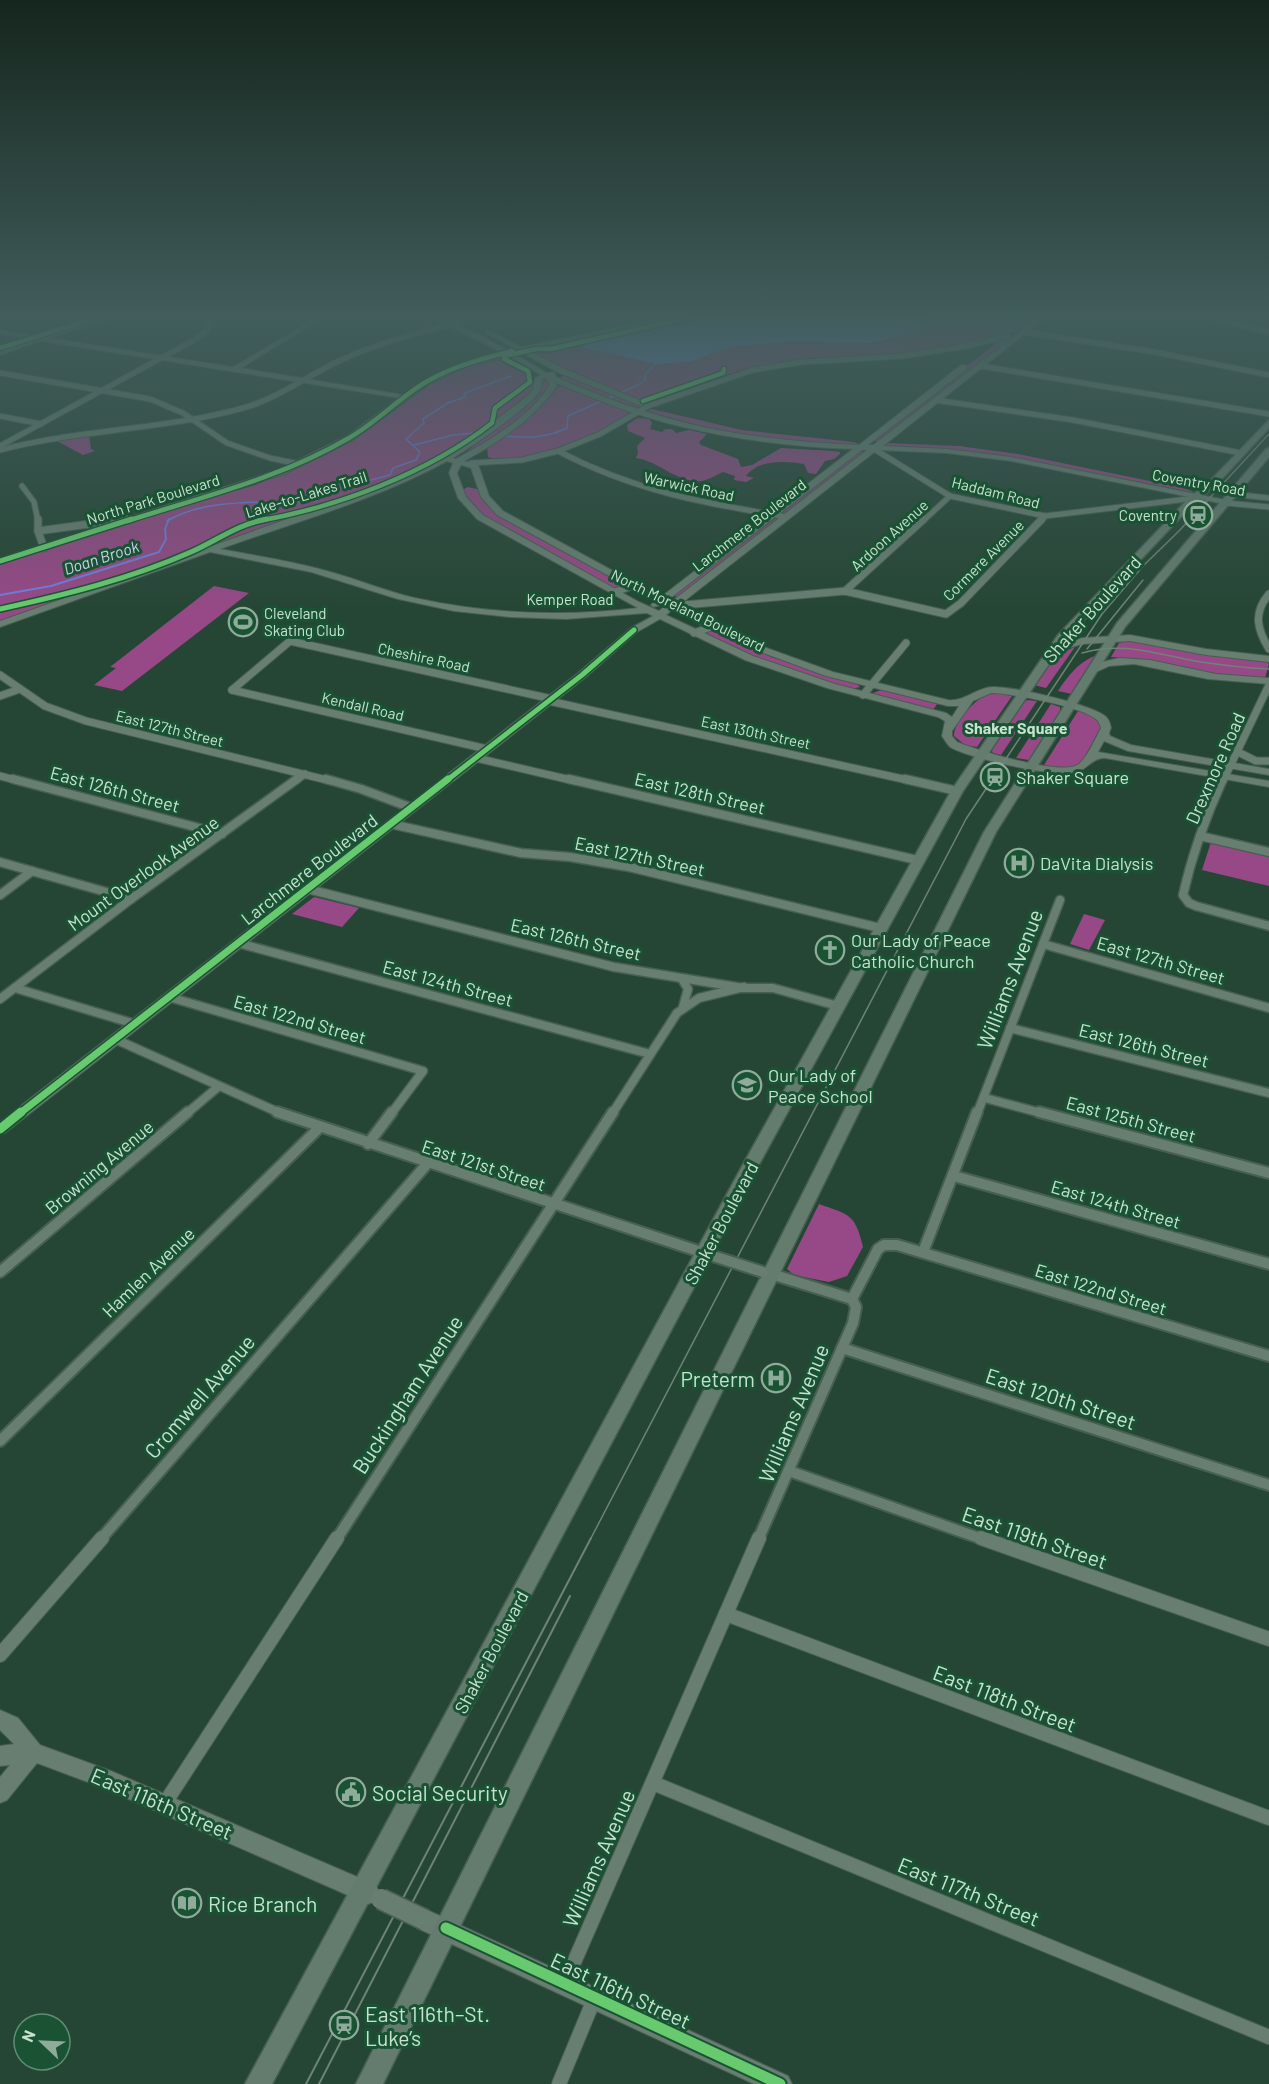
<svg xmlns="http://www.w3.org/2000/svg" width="1269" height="2084" font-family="Barlow,sans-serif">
<rect width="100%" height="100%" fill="#264635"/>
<!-- green -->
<g fill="#964986">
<path d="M683 317H1037L1017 331 984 341 920 352 744 369 649 401C630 401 546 363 529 351Z"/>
<polygon points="1024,332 884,441 867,441 1001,340"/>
<path d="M506 355C522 361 537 372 533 390L458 450 415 473 0 622V563L152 515 255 485 297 468 365 432 439 378 466 366Z"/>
<polygon points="565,375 641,405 641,407 633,408 558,379"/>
<path d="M549 379 551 385C531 417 491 440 459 458L534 397 542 380Z"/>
<path d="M562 385 630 412C606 434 520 470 488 457L487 448 548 399 558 387Z"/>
<polygon points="652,409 742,430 854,442 859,444 857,446 791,442 715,430 646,411"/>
<path d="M637 418 649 419 652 423 650 429 662 432 665 429H672L676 433 689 430 707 434 699 442 701 445 738 459 741 467 752 465 781 448 834 451 840 452V454L834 459 825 461 816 474 808 473 804 464C786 461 758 459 746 476L754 478 746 482 734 480 735 476 723 472C716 475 709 480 701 481 677 483 659 461 636 458L638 453 637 446 645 438 628 431 627 425Z"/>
<polygon points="89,435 91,449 95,451 83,455 57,441 51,442"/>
<polygon points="885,443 959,446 1018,454 1184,488 1196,493 1037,462 884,446"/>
<polygon points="858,451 866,452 787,515 780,515"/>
<path d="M468 487 477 489 488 504 626 585 619 588 610 587C574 568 476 523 462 490Z"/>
<polygon points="776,518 779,520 679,597 673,596"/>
<polygon points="214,586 249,593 122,691 94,685 116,668 110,667"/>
<polygon points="712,631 771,657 857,684 860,687 852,689 763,661 704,634 704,632"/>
<polygon points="1126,641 1266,662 1269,664 1265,678 1216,674 1140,659 1111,657 1119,643"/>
<path d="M1075 647 1046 688 1034 685C1046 668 1054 654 1075 647Z"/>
<path d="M1098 655 1078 682 1072 694 1058 691C1068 676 1080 660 1098 655Z"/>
<polygon points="881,690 937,704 933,710 876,696 873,693"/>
<path d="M993 692 1012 696 977 747 965 745 954 736C953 721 979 695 993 692Z"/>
<polygon points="1028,700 1037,701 1001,755 993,753 991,749 1024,701"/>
<polygon points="1051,704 1060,707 1060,714 1029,760 1016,758"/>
<path d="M1078 711 1095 716 1102 725 1083 760C1073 770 1057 770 1044 765Z"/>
<polygon points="1211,842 1269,856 1269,886 1202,870"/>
<polygon points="314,897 359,908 342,927 292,914"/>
<polygon points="1084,914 1105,920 1089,950 1070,944"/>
<path d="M819 1204C849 1215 855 1213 863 1247L847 1276 829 1282 794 1275 787 1269Z"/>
</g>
<!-- water -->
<polygon fill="#6f7ddc" points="700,317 929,317 916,330 873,343 793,342 737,346 712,353 693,361 659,364 584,348 582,345 588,341 644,333"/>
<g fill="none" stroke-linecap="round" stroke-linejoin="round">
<!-- stream-far1 -->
<g stroke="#6f7ddc" stroke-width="1.5">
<path d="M506 436C527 438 547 438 567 428L568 416 636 386 645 380V375L655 364"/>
<polyline points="414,445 453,435 475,433"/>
<path d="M167 521C209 496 269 504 316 501L320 495 329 491 390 475 393 468 416 460 420 452 406 439 424 423 423 419 448 403 465 397V393L511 376"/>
</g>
<!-- stream -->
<polyline stroke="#6f7ddc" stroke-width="2" points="0,595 51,586 159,552 166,539 165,529 169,519"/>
<!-- street-far4 casing -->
<g stroke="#475f51" stroke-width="7">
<g id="street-far4">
<polyline points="1210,317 1269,332"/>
<polyline points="1024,332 1155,352 1269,375"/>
<polyline points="981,366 1269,414"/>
<polyline points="0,373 150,399 183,413 227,443 270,458 299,464"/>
<polyline points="935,400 1073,420 1241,453"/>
<polyline points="0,416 41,424"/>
<polyline points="0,446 194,340 208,330 212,317"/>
<polyline points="874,449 950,496 1045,516 1196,498"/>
<path d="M0 450C80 429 164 430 243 408 279 398 308 375 341 360 380 342 422 332 463 321"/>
<path d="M558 451C634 491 703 503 787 517"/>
<polyline points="471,463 522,460 558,451 600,434 648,406 753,370 802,362 903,356 966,346 1008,336"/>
<polyline points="22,486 34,502 38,521"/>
<polyline points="1232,494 1269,498"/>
<polyline points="1226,503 1269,507"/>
<polyline points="115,521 129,519"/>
<polyline points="923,521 950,496"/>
<polyline points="1040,521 1045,516"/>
</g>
</g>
<!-- street-far3 casing -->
<g stroke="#475f51" stroke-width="9">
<g id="street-far3">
<polyline points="38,519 38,531"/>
<polyline points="44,548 38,531 126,519"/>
<polyline points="845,591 924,519"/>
<polyline points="615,592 634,585"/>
<path d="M1269 594C1253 613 1257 629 1269 649"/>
<polyline points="672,606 845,591 946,614 961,603 1042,519"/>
<polyline points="694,633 711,627"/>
<polyline points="0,675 45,706 86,721 331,781"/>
<polyline points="232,690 290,641 552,699"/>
<polyline points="232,690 487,749"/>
<polyline points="863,695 906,643"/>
<polyline points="0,696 20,689"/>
<polyline points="549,701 912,781"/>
<polyline points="1238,752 1256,761 1269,761"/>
<polyline points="476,758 575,781"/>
<polyline points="0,776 19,781"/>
<polyline points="295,781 305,774"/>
<polyline points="1223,781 1269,685"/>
</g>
</g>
<!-- street-far2 casing -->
<g stroke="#475f51" stroke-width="11">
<g id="street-far2">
<polyline points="13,779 222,834"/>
<polyline points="326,779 361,789 412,808"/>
<polyline points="569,779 917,860"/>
<polyline points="905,779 957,791"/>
<path d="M1223 779C1206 816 1192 855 1183 895L1189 903 1196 906 1269 926"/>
<polyline points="391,824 521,853 570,857 629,867 880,928"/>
<polyline points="1200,836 1269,852"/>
<polyline points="0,862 131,899"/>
<polyline points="308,889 614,967 743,988 773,988 838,1006"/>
<polyline points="0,895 32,871"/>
<polyline points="238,943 650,1054"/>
<polyline points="1043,944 1269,1008"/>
<polyline points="682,979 688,989 683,1007"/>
<polyline points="15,988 135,1024"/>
<polyline points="169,997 423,1071 391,1114"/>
<polyline points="0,999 131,899 297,779"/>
<polyline points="1010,1028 1269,1093"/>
<polyline points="115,1039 282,1114"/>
<polyline points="985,1098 1045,1114"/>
<polyline points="186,1114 218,1087"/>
<polyline points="612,1114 677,1013 699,998 744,987"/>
<polyline points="977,1114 1060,900"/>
</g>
</g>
<!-- street-far1 casing -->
<g stroke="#475f51" stroke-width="14">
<g id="street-far1">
<polyline points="277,1112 707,1254"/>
<polyline points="1039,1112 1269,1173"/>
<polyline points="368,1144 392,1112"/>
<polyline points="954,1176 1269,1264"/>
<polyline points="923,1252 977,1112"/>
<polyline points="0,1272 188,1112"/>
<polyline points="768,1273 852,1299"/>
<polyline points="842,1348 1269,1485"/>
<polyline points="0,1441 319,1128"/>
<polyline points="789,1471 985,1540"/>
<polyline points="100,1540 427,1164"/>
<polyline points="336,1540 613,1112"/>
<polyline points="758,1540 853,1323 856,1307 852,1299 878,1249 884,1245 897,1245 1269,1356"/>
</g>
</g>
<!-- street casing -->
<g stroke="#475f51" stroke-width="16">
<g id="street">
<polyline points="981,1538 1269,1639"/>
<polyline points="726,1614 1269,1818"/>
<polyline points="0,1655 102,1538"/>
<polyline points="653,1783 1269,2037"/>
<polyline points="165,1803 337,1538"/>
<polyline points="565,1983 759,1538"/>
<polyline points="559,2084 595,1997"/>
</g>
</g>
<!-- secondary casing -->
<g stroke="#475f51" stroke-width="2">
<g id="secondary">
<path d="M107 317H117L49 338 233 367 318 317H325L241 368 404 395C433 373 465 361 500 351L429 317H437L486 338 507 350 514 348 486 333V331H490L521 347 667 317H679L527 350 565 369 644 402 645 404 641 406 559 373 519 351 513 353 547 373 554 372 556 377C598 395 641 412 686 423 742 437 801 442 859 445L961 365H967V369L868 445H873L1039 317H1046L883 446 947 449 1011 457 1226 500 1230 503 1229 505 1011 461 947 453 877 450 678 606 753 643 833 672 948 700C964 702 976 688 992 687 1012 686 1090 704 1105 716 1109 719 1110 723 1111 728L1109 733 1110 736 1131 745 1269 769V775L1128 751 1104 741 1098 752 1269 781V787L1105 758C1091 758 1087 771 1073 773 1052 777 968 758 950 747 947 744 944 739 942 736L945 721 938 717 827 688 745 660 660 619 637 632 586 677 5 1133 0 1134V1122L578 673 631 628 653 616 647 613 566 619 510 617 454 611 398 599 311 572 210 552 0 627V621L341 500 416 471 462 446 526 397 533 389 535 378 541 375 505 354 470 365 427 385 353 440 284 474 0 564V558L278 470 347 436 399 398 41 341 0 355V351L32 339 0 334V330L40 336ZM546 378 549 386C528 418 489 441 456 459L453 458C470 448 534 405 541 389 542 386 542 382 542 379ZM556 383C597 400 639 417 683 427 738 440 796 447 853 449L661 597 503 511 489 496 478 464 464 461C498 443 535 418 557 386ZM862 450H867L671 602 668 600ZM447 461 453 463 449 473 458 498 477 519 638 608C564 617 488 614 415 598 385 591 357 579 327 571 292 561 256 556 220 549 295 522 376 500 447 461ZM461 465 471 468 481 497 497 515 655 601 651 605 653 607 662 605 665 606 659 611 639 602 483 515 466 497 457 473ZM672 610 747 647 826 676 948 706H959L952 717 946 713 835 684 753 656 666 615ZM991 693C1010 693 1084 707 1097 720 1099 722 1100 725 1101 728 1095 739 1088 756 1079 764 1062 777 977 750 957 742L952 736V731L973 701Z"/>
<polygon points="1130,635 1206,649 1269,656 1269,662 1206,655 1130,641 1083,644 1054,652 1049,649 1082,638"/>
<polygon points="1119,658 1150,660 1216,674 1269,678 1269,684 1208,679 1134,664 1109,666 1094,673 1089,670 1102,662"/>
<polygon points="0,1710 18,1718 40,1745 111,1771 376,1885 379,1893 376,1901 368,1904 101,1787 37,1763 7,1800 0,1803 0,1777 10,1765 0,1766 0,1746 14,1744 0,1730"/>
<polygon points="425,1909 788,2076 792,2084 754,2084 417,1928 414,1920 417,1912"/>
</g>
</g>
<!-- primary casing -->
<g stroke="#475f51" stroke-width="3">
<g id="primary">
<polygon points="1269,420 1269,428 1217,484 1194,503 1066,639 963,791 756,1170 272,2084 245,2084 740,1170 951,791 1058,635 1188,499 1211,480"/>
<polygon points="1269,448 1269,457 1125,627 996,832 383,2084 356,2084 984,832 1117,623 1266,449"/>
</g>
</g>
<!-- street-far4 -->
<use href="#street-far4" stroke="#677e71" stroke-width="5"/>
<!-- street-far3 -->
<use href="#street-far3" stroke="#677e71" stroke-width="7"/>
<!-- street-far2 -->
<use href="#street-far2" stroke="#677e71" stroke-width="8"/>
<!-- street-far1 -->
<use href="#street-far1" stroke="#677e71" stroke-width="10"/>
<!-- street -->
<use href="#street" stroke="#677e71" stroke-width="14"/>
<!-- secondary -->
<use href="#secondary" fill="#677e71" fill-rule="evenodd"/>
<!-- primary -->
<use href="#primary" fill="#637c6e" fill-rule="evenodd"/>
<!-- tram-far1 -->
<g stroke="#6d8376" stroke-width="1.5">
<polyline points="1087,649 1143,580"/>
<path d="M1082 653C1121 641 1156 654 1195 661 1220 665 1244 668 1269 669"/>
<polyline points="590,1540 966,819 1102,614 1144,565 1179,531 1269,434"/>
</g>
<!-- tram -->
<g stroke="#6d8376" stroke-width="2">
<polyline points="306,2084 591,1538"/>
<polyline points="319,2084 570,1596"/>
</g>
<!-- street-bridge casing -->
<g stroke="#475f51" stroke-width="14" stroke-linecap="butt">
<polyline id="street-bridge" points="710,1255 763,1272"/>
</g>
<!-- secondary-bridge casing -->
<g stroke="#475f51" stroke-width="23" stroke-linecap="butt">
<polyline id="secondary-bridge" points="381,1899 425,1920"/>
</g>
<!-- street-bridge -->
<use href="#street-bridge" stroke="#677e71" stroke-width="10"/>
<!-- secondary-bridge -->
<use href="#secondary-bridge" stroke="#677e71" stroke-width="20"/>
<!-- cycleway-far4 casing -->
<g stroke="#195334" stroke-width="7">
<g id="cycleway-far4">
<polyline points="0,348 99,317"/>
<polyline points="643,401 723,373 724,369"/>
<path d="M127 521C202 497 281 478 349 438 377 422 399 398 426 382 453 366 482 359 512 351"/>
<path d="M258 521C338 507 428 473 492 423L495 408 530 382 528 371 504 359V356L536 349H551L691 317"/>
</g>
</g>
<!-- cycleway-far3 casing -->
<g stroke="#195334" stroke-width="8">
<g id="cycleway-far3">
<polyline points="0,561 132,519"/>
<path d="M0 609C64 595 130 579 191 552 216 541 238 524 267 519"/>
<polyline points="446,781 582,675 634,630"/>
</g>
</g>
<!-- cycleway-far2 casing -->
<g stroke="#195334" stroke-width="10">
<polyline id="cycleway-far2" points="19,1114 448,779"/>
</g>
<!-- cycleway-far1 casing -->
<g stroke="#195334" stroke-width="13">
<polyline id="cycleway-far1" points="0,1129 21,1112"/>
</g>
<!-- cycleway casing -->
<g stroke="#195334" stroke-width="15">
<polyline id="cycleway" points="446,1928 780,2084"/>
</g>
<!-- cycleway-far4 -->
<use href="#cycleway-far4" stroke="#67ca6e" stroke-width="4.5"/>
<!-- cycleway-far3 -->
<use href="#cycleway-far3" stroke="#67ca6e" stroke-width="5"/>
<!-- cycleway-far2 -->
<use href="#cycleway-far2" stroke="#67ca6e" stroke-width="7"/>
<!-- cycleway-far1 -->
<use href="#cycleway-far1" stroke="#67ca6e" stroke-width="9"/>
<!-- cycleway -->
<use href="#cycleway" stroke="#67ca6e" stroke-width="11"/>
</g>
<!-- sky -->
<linearGradient id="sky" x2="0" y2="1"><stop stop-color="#15261d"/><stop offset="0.52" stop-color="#415d5c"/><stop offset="1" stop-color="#415d5c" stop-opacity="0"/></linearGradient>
<rect width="1269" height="609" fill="url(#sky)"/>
<!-- icons -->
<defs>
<g id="station-ring" transform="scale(1.5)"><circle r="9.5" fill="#195334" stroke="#8fac9a" stroke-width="1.5"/><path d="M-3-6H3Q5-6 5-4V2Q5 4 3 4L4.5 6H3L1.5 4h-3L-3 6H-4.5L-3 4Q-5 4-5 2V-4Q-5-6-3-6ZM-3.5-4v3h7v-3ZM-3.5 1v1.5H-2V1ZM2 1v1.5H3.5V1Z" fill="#8fac9a"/></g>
<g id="stadium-ring" transform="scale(1.5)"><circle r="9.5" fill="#195334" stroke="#8fac9a" stroke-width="1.5"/><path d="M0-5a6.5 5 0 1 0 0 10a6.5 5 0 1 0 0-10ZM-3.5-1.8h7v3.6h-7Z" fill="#8fac9a"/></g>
<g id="hospital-ring" transform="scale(1.5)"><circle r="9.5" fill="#195334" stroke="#8fac9a" stroke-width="1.5"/><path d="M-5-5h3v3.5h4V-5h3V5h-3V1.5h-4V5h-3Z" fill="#8fac9a"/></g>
<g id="church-ring" transform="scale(1.5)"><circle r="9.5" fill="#195334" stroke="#8fac9a" stroke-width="1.5"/><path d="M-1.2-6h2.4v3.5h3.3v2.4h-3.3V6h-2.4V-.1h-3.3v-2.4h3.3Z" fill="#8fac9a"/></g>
<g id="school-ring" transform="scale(1.5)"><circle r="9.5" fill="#195334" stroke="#8fac9a" stroke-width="1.5"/><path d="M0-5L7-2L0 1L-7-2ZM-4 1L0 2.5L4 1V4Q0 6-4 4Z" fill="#8fac9a"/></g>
<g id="civic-ring" transform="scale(1.5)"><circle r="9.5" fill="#195334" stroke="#8fac9a" stroke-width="1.5"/><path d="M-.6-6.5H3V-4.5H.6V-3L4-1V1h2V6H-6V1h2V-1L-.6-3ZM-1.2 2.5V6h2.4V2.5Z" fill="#8fac9a"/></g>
<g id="library-ring" transform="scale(1.5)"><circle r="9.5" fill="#195334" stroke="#8fac9a" stroke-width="1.5"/><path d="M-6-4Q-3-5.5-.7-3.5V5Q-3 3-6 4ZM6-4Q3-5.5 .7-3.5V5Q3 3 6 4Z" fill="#8fac9a"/></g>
</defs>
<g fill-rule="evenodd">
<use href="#station-ring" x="1198" y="515"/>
<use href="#stadium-ring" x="243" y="622"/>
<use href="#station-ring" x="995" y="777"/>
<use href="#hospital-ring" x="1019" y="863"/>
<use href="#church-ring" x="830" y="950"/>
<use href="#school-ring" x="747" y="1085"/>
<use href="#hospital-ring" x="776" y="1378"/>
<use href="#civic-ring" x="351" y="1792"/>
<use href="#library-ring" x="187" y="1903"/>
<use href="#station-ring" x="344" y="2025"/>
</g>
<g text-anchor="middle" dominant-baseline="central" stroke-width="6" stroke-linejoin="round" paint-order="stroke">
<!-- far-street labels -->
<g font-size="15" fill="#c7e3d0" stroke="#195334">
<text transform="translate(1199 482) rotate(10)">Coventry Road</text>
<text transform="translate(689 486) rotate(12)">Warwick Road</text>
<text transform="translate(996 492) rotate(14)">Haddam Road</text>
<text transform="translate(306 494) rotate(-17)">Lake-to-Lakes Trail</text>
<text transform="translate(153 499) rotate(-17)">North Park Boulevard</text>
<text transform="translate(749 525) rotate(-38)">Larchmere Boulevard</text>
<text transform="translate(889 535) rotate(-42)">Ardoon Avenue</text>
<text transform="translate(983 560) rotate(-45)">Cormere Avenue</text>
<text x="570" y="599">Kemper Road</text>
<text transform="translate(688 610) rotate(26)">North Moreland Boulevard</text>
<text transform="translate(424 657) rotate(12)">Cheshire Road</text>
<text transform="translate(363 706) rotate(13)">Kendall Road</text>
<text transform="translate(170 728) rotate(14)">East 127th Street</text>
<text transform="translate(756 732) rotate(12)">East 130th Street</text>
</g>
<!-- far-poi labels -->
<g font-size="15" fill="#c7e3d0" stroke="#195334" text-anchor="end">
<text x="1177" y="515">Coventry</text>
<text x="264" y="613" text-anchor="start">Cleveland<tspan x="264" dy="17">Skating Club</tspan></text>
</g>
<!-- far-water labels -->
<g font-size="16" font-style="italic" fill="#ccd1ec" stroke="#195334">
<text transform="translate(101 557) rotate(-18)">Doan Brook</text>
</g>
<!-- far-neighbourhood labels -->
<g font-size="16" font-weight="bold" fill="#c7e3d0" stroke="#195334">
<text x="1016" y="727">Shaker Square</text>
</g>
<!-- street labels -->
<g font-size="18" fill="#c7e3d0" stroke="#195334">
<text transform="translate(1092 609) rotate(-48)">Shaker Boulevard</text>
<text transform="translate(1215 768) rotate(-66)">Drexmore Road</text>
<text transform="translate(115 789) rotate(15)">East 126th Street</text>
<text transform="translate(700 793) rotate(13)">East 128th Street</text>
<text transform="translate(640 856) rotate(12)">East 127th Street</text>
<text transform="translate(309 869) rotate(-38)">Larchmere Boulevard</text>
<text transform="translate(143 873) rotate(-36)">Mount Overlook Avenue</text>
<text transform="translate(576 939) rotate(13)">East 126th Street</text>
<text transform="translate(1161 960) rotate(16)">East 127th Street</text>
<text transform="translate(448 983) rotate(15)">East 124th Street</text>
<text transform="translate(300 1019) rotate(16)">East 122nd Street</text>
<text transform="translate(1144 1045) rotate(14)">East 126th Street</text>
<text transform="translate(1131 1119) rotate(15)">East 125th Street</text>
<text transform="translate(484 1165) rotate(18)">East 121st Street</text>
<text transform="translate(99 1167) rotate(-40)">Browning Avenue</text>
<text transform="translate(1116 1204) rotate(16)">East 124th Street</text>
<text transform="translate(721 1223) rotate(-62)">Shaker Boulevard</text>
<text transform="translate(148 1272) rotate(-44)">Hamlen Avenue</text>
<text transform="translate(1101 1289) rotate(17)">East 122nd Street</text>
<text transform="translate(491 1652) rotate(-62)">Shaker Boulevard</text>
</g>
<!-- poi labels -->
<g font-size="18" fill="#c7e3d0" stroke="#195334" text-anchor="start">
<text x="1016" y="777">Shaker Square</text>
<text x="1040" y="863">DaVita Dialysis</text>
<text x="851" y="940">Our Lady of Peace<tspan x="851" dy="21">Catholic Church</tspan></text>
<text x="768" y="1075">Our Lady of<tspan x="768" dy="21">Peace School</tspan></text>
</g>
<!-- near-street labels -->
<g font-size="21" fill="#c7e3d0" stroke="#195334">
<text transform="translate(1009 979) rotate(-69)">Williams Avenue</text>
<text transform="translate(407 1394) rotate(-57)">Buckingham Avenue</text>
<text transform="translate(199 1396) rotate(-49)">Cromwell Avenue</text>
<text transform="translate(1061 1398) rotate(18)">East 120th Street</text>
<text transform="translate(793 1413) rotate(-67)">Williams Avenue</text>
<text transform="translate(1035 1537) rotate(19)">East 119th Street</text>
<text transform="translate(1005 1698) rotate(21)">East 118th Street</text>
<text transform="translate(162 1803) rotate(23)">East 116th Street</text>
<text transform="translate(598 1858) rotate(-66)">Williams Avenue</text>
<text transform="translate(969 1891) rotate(22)">East 117th Street</text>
<text transform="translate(621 1990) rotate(25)">East 116th Street</text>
</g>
<!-- near-poi labels -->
<g font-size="21" fill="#c7e3d0" stroke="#195334" text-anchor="start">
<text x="755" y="1378" text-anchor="end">Preterm</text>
<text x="372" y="1792">Social Security</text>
<text x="208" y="1903">Rice Branch</text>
<text x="365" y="2013">East 116th–St.<tspan x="365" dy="24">Luke’s</tspan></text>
</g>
</g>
<!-- north arrow -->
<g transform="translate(42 2042) rotate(293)"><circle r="28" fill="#195334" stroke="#5f8d72" stroke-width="1.5"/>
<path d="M0-4.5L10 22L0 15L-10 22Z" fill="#8fac9a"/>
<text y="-9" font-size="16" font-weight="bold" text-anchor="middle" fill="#c7e3d0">N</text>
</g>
</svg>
